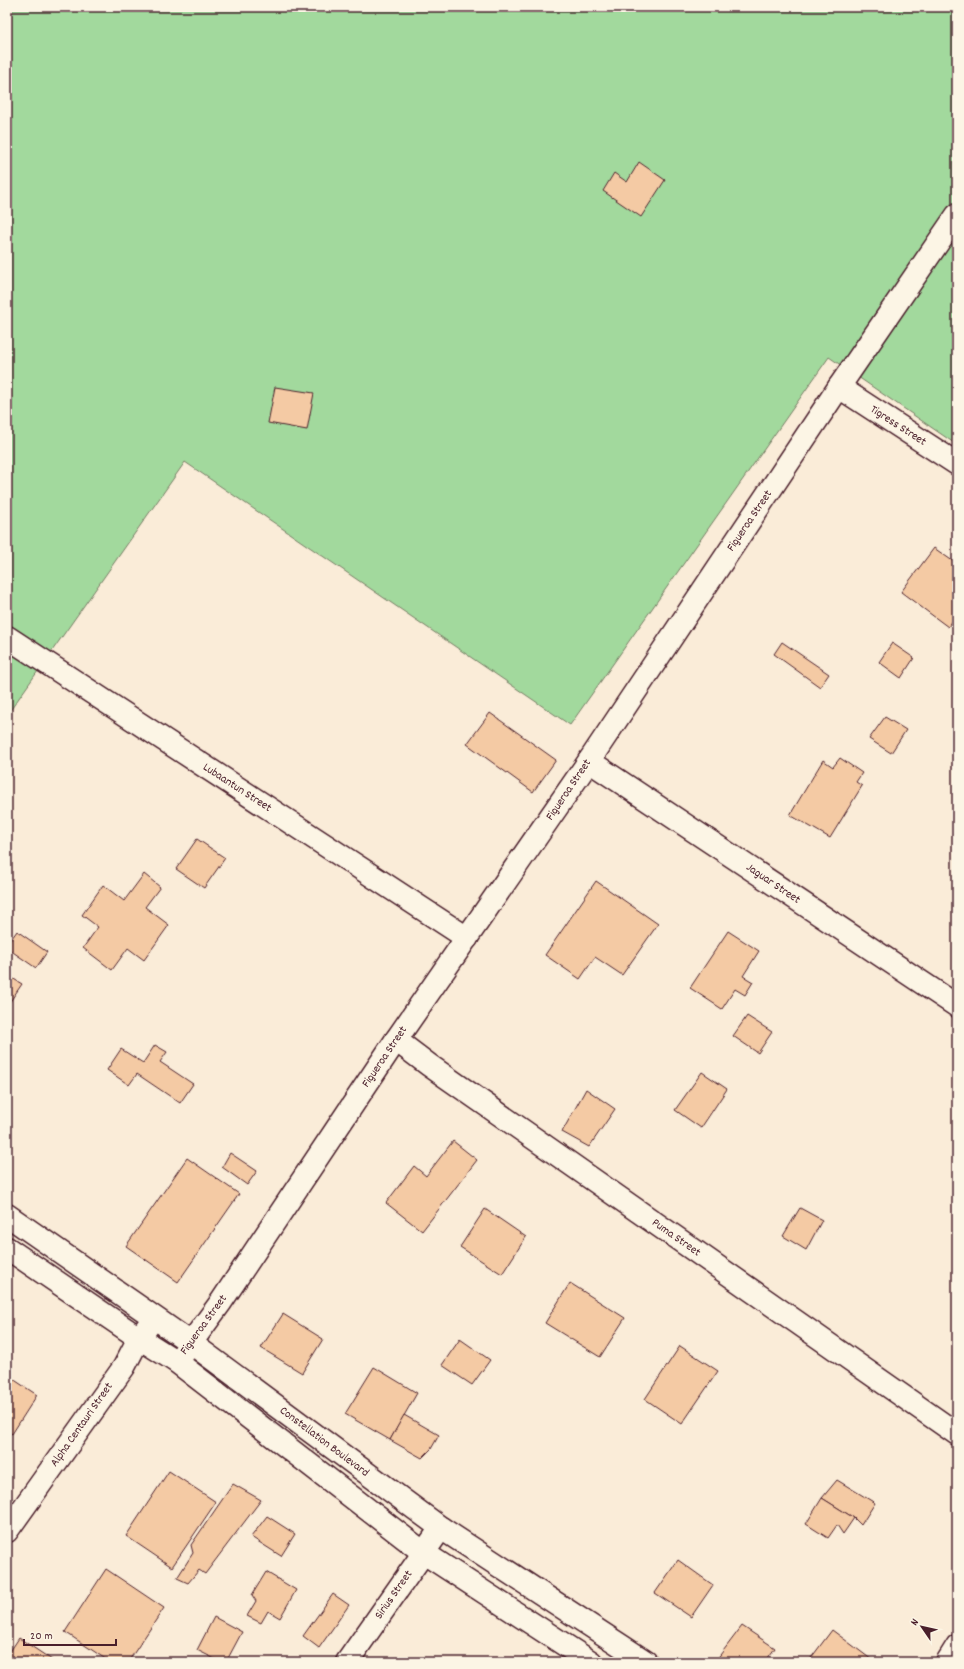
<svg xmlns="http://www.w3.org/2000/svg" width="964" height="1669" font-family="Dekko,sans-serif">
<rect width="100%" height="100%" fill="#faecd8"/>
<filter id="ink" filterUnits="userSpaceOnUse"><feTurbulence type="fractalNoise" baseFrequency=".025" numOctaves="2"/><feDisplacementMap in="SourceGraphic" scale="8" xChannelSelector="R" yChannelSelector="G"/><feConvolveMatrix kernelMatrix="1 2 1 2 8 2 1 2 1" color-interpolation-filters="sRGB"/></filter>
<g filter="url(#ink)">
<!-- green -->
<polygon fill="#a2d99d" stroke="#767c64" points="7,7 957,7 957,445 829,357 570,725 185,462 7,715"/>
<!-- building -->
<g fill="#f4caa4" stroke="#4a1f2b">
<polygon points="639,162 665,180 641,217 603,191 614,173 627,182"/>
<polygon points="275,387 314,393 307,430 268,423"/>
<polygon points="934,548 957,564 957,615 948,627 901,592"/>
<polygon points="782,642 829,674 820,687 774,654"/>
<polygon points="892,643 914,658 901,678 879,662"/>
<polygon points="490,713 556,760 533,792 467,744"/>
<polygon points="885,717 906,730 891,753 869,739"/>
<polygon points="840,758 862,773 856,782 862,786 830,838 790,815 823,760 833,767"/>
<polygon points="197,839 225,858 204,888 176,869"/>
<polygon points="144,874 160,887 145,907 169,925 144,960 128,948 112,970 83,948 98,927 82,915 103,885 124,901"/>
<polygon points="596,881 658,924 622,975 595,957 580,979 545,955"/>
<polygon points="17,931 47,952 36,968 7,948 7,945"/>
<polygon points="728,931 759,951 743,976 753,982 745,995 735,989 722,1009 690,988"/>
<polygon points="7,975 22,984 7,1006"/>
<polygon points="747,1016 772,1032 758,1053 733,1036"/>
<polygon points="155,1045 167,1052 160,1062 193,1084 180,1103 137,1074 129,1085 107,1070 121,1049 143,1063"/>
<polygon points="702,1072 727,1089 701,1128 675,1110"/>
<polygon points="586,1089 615,1109 589,1147 562,1132"/>
<polygon points="453,1141 477,1160 422,1231 386,1203 414,1166 426,1176"/>
<polygon points="230,1153 257,1171 247,1185 222,1167"/>
<polygon points="187,1158 239,1194 178,1282 126,1246"/>
<polygon points="800,1208 822,1220 806,1250 783,1236"/>
<polygon points="485,1209 526,1237 502,1274 460,1247"/>
<polygon points="570,1283 625,1318 600,1357 545,1323"/>
<polygon points="283,1314 323,1339 302,1373 261,1348"/>
<polygon points="460,1339 490,1360 472,1385 442,1365"/>
<polygon points="680,1346 718,1371 682,1424 645,1399"/>
<polygon points="374,1367 417,1393 390,1440 345,1414"/>
<polygon points="7,1375 37,1395 12,1434 7,1431"/>
<polygon points="404,1415 439,1435 431,1449 422,1458 390,1440"/>
<polygon points="169,1471 216,1502 172,1567 126,1536"/>
<polygon points="837,1480 875,1503 861,1525 854,1518 822,1498"/>
<polygon points="233,1484 261,1500 205,1574 199,1570 188,1583 177,1578 193,1553 191,1545"/>
<polygon points="822,1498 854,1518 843,1534 837,1525 828,1538 806,1524"/>
<polygon points="267,1516 295,1534 281,1556 251,1537"/>
<polygon points="678,1560 713,1585 691,1617 655,1593"/>
<polygon points="106,1569 164,1608 128,1662 110,1662 65,1632"/>
<polygon points="266,1572 296,1590 280,1618 268,1611 261,1623 247,1616 256,1601 252,1595"/>
<polygon points="333,1594 349,1605 319,1648 303,1636"/>
<polygon points="214,1617 242,1632 226,1662 221,1662 197,1650"/>
<polygon points="742,1626 775,1648 765,1662 720,1662 717,1659"/>
<polygon points="832,1630 872,1660 870,1662 808,1662"/>
<polygon points="19,1638 55,1662 7,1662 7,1656"/>
</g>
<g fill="none" stroke-linecap="round" stroke-linejoin="round">
<!-- minor casing -->
<g stroke="#4a1f2b" stroke-width="25">
<g id="minor">
<polyline points="839,387 957,464"/>
<polyline points="7,637 467,938"/>
<polyline points="589,761 957,1006"/>
<polyline points="396,1040 429,1065 957,1434"/>
<polyline points="7,1531 124,1367 139,1338 154,1318"/>
<polyline points="347,1662 441,1528"/>
<polyline points="947,1662 957,1646"/>
</g>
</g>
<!-- tertiary casing -->
<g stroke="#4a1f2b" stroke-width="25">
<g id="tertiary">
<polyline points="7,1215 191,1343 441,1528 646,1662"/>
<polyline points="7,1248 139,1338 177,1362 424,1553 591,1662"/>
<polyline points="177,1362 221,1302 396,1040 589,761 839,387 957,215"/>
</g>
</g>
<!-- minor -->
<use href="#minor" stroke="#fcf5e5" stroke-width="22"/>
<!-- tertiary -->
<use href="#tertiary" stroke="#fcf5e5" stroke-width="22"/>
</g>
</g>
<g text-anchor="middle" dominant-baseline="central" stroke-width="3" stroke-linejoin="round" paint-order="stroke">
<!-- street labels -->
<g font-size="12" fill="#4a1f2b" stroke="#fcf5e5">
<text transform="translate(898 426) rotate(33)">Tigress Street</text>
<text transform="translate(750 521) rotate(-56)">Figueroa Street</text>
<text transform="translate(237 788) rotate(33)">Lubaantun Street</text>
<text transform="translate(569 790) rotate(-56)">Figueroa Street</text>
<text transform="translate(773 884) rotate(34)">Jaguar Street</text>
<text transform="translate(385 1057) rotate(-56)">Figueroa Street</text>
<text transform="translate(676 1238) rotate(35)">Puma Street</text>
<text transform="translate(204 1325) rotate(-54)">Figueroa Street</text>
<text transform="translate(82 1425) rotate(-55)">Alpha Centauri Street</text>
<text transform="translate(324 1442) rotate(37)">Constellation Boulevard</text>
<text transform="translate(394 1595) rotate(-55)">Sirius Street</text>
</g>
</g>
<!-- margin -->
<rect width="964" height="1669" fill="none" stroke="#fcf5e5" stroke-width="24"/>
<rect x="12" y="12" width="940" height="1645" fill="none" stroke="#4a1f2b" stroke-width="1.5" filter="url(#ink)"/>
<!-- north arrow -->
<g transform="translate(922 1627) rotate(304)" stroke="#fcf5e5" stroke-width="3" paint-order="stroke">
<path d="M0-3L7 15L0 10L-7 15Z" fill="#4a1f2b"/>
<text y="-6" font-size="11" font-weight="bold" text-anchor="middle" fill="#4a1f2b">N</text>
</g>
<!-- scale -->
<path d="M24 1639v6h92v-6" fill="none" stroke="#4a1f2b" stroke-width="2"/>
<text x="30" y="1639" font-size="12" fill="#4a1f2b" stroke="#fcf5e5" stroke-width="3" paint-order="stroke">20 m</text>
</svg>
